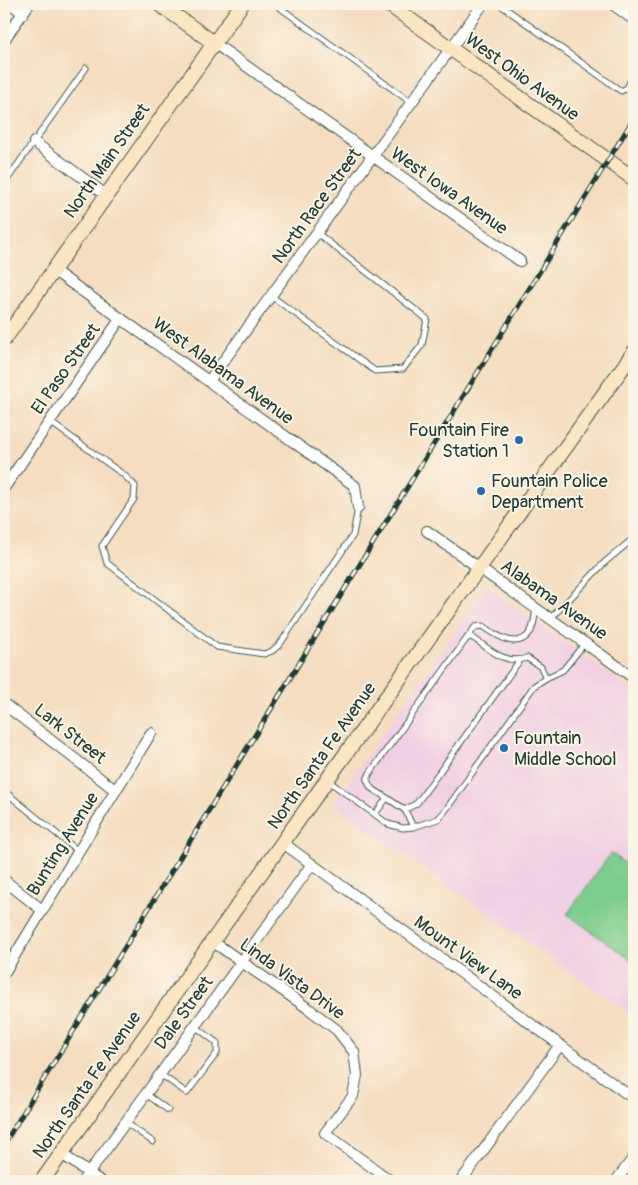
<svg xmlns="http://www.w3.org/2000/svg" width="638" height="1185" font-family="Pangolin,sans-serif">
<rect width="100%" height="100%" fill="#fcf5e5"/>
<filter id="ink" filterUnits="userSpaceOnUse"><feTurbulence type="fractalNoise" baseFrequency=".02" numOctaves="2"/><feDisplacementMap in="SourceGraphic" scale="10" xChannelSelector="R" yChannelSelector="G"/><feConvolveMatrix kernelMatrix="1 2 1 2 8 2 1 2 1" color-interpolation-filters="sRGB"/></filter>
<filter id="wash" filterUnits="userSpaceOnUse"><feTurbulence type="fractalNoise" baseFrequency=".0096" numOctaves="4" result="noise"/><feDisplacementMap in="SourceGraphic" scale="20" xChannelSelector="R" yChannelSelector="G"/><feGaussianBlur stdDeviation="1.12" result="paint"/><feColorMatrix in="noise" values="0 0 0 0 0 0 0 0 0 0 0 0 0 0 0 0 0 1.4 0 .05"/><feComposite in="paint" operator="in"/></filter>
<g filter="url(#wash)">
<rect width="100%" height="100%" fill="#f4ddc0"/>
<!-- built -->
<polygon fill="#f0d0e4" points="487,587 634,692 634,1017 333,804"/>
<!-- green -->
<polygon fill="#7dcd8d" stroke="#4e8560" points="611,853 634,870 634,962 567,914"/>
</g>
<g filter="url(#ink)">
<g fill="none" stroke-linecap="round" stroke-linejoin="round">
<!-- lane casing -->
<g stroke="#3f5549" stroke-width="7">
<g id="lane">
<polyline points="275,4 412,103"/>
<polyline points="499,4 621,91 627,88 634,74"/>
<polyline points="630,16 634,10"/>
<polyline points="4,184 86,68"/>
<polyline points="271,296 375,371 403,369 422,345 427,319 317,233"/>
<polyline points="50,422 124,475 135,486 134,499 102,546 107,563 217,647 264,654 272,651 280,644 353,535 358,508"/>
<polyline points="551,618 605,562 634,538"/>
<path d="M468 638 472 637C490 650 505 665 527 658L541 667 546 678"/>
<polyline points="327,780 388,824 403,828 413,827 438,819 445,811 534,686 546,678 563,670 585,643"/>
<polyline points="4,791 78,851"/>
<polyline points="387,798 405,810 413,827"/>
<polyline points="405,810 417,803 520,660"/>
<path d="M375 814 387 798 371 788 367 780 370 773 475 627 483 626C496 635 518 652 531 631 534 625 535 615 536 608"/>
<polyline points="160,1074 187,1093 217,1053 217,1043 195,1026"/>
<polyline points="146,1094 168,1110"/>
<polyline points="125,1122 153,1142"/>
</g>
</g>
<!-- street casing -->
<g stroke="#3f5549" stroke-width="12">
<g id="street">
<polyline points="11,4 23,13"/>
<polyline points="612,4 634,20"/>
<polyline points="4,40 29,4"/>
<polyline points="214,43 520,261"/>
<polyline points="34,142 106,195"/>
<polyline points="53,270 355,486 358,508"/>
<polyline points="209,381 483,4"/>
<polyline points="4,488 121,318"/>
<polyline points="427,531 634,678"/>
<polyline points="4,704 115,790"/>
<polyline points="283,843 634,1099"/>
<polyline points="4,880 42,910"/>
<polyline points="212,941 309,1009 337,1030 354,1052 357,1075 353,1096 325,1133 391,1181"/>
<polyline points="4,973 151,733"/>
<polyline points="62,1154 100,1181"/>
<polyline points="83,1181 312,864"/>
<polyline points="461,1181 560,1045"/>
<polyline points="616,1181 634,1157"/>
</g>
</g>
<!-- secondary casing -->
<g stroke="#3f5549" stroke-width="16">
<g id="secondary">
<polyline points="159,4 214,43"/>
<polyline points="388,4 634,179"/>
<polyline points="4,340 242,4"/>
<polyline points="42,1181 332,773 634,352"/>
</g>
</g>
<!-- lane -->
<use href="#lane" stroke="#fff" stroke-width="5"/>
<!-- street -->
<use href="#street" stroke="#fff" stroke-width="10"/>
<!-- secondary -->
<use href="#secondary" stroke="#fbe6c4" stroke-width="14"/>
<!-- rail casing -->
<g stroke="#1f3d34" stroke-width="5">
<polyline id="rail" points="4,1144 634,118"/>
</g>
<!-- rail -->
<use href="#rail" stroke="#fcf5e5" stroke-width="3" stroke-dasharray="9" stroke-linecap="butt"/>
</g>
</g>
<!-- markers -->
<g fill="#1f6fb2" stroke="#fcf5e5" stroke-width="2">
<circle cx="519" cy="440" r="5"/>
<circle cx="481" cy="491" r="5"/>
<circle cx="504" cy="748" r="5"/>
</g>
<g text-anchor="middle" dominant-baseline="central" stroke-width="4" stroke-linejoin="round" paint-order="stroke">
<!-- street labels -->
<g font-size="18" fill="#1f3d34" stroke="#fcf5e5">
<text transform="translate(522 77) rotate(36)">West Ohio Avenue</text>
<text transform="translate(107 161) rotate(-55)">North Main Street</text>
<text transform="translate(449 191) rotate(35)">West Iowa Avenue</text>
<text transform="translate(317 206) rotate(-54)">North Race Street</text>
<text transform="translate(66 369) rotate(-55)">El Paso Street</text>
<text transform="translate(223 371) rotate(36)">West Alabama Avenue</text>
<text transform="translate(554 600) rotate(35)">Alabama Avenue</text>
<text transform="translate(70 734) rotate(38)">Lark Street</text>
<text transform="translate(322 756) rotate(-55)">North Santa Fe Avenue</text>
<text transform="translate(63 844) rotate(-58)">Bunting Avenue</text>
<text transform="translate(468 958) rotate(36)">Mount View Lane</text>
<text transform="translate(292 979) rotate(36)">Linda Vista Drive</text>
<text transform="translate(184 1013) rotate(-54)">Dale Street</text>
<text transform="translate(87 1085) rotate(-55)">North Santa Fe Avenue</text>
</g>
<!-- poi labels -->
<g font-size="18" fill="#1f3d34" stroke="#fcf5e5" text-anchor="start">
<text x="509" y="430" text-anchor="end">Fountain Fire<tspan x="509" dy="21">Station 1</tspan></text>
<text x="491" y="481">Fountain Police<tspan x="491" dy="21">Department</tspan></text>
<text x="514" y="738">Fountain<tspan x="514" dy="21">Middle School</tspan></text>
</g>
</g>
<!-- margin -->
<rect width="638" height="1185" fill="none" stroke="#fcf5e5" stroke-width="20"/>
</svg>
